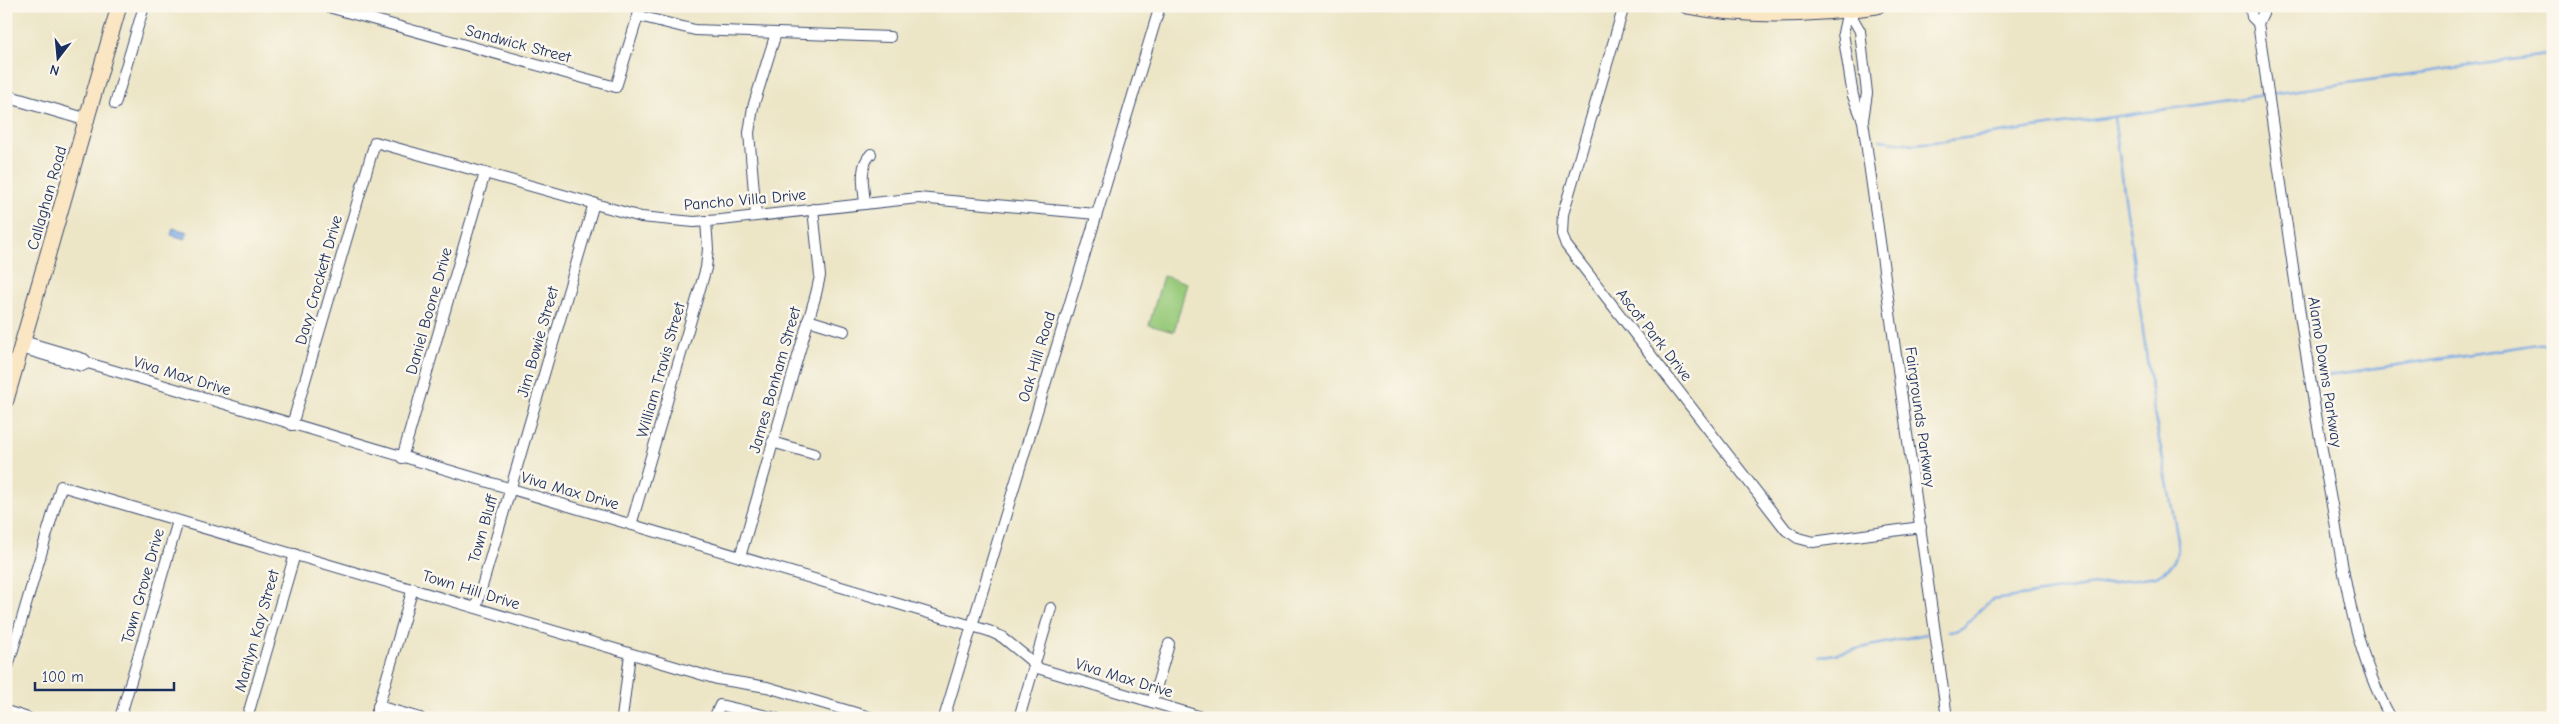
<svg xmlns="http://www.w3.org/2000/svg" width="2559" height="724" font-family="'Comic Neue',sans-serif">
<rect width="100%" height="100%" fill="#fbf7ec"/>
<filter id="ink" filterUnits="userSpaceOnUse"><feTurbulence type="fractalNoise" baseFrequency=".02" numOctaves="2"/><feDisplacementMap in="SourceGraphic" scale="10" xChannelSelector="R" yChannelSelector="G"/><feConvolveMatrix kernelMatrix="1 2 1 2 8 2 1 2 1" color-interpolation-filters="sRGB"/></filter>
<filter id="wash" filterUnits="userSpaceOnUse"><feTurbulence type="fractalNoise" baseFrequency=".0096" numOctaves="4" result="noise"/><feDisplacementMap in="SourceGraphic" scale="20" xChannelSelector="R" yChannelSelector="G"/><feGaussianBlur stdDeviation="1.12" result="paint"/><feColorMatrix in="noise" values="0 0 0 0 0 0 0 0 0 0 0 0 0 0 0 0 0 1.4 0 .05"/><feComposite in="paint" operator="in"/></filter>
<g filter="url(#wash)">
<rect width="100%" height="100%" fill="#ece5c6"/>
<!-- green -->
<polygon fill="#98ca7a" stroke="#5a7c6c" points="1163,276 1187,283 1174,332 1149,325"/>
<!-- water -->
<polygon fill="#78a8e3" stroke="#4a6ca0" points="173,228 188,232 185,239 171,235"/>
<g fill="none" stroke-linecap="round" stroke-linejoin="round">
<!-- stream -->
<g stroke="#78a8e3" stroke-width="2.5">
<polyline points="2270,94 2553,54"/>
<polyline points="1880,140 1914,144 1944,141 2265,95"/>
<polyline points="2322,376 2553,342"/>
<path d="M1949 632C1972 630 1974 608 1993 600L2156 576C2173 568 2178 558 2178 540L2154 412 2114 117"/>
<polyline points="1820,657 1926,634"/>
</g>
</g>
</g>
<g filter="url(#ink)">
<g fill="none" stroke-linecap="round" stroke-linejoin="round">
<!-- minor casing -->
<g stroke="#3a4a6e" stroke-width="12">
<g id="minor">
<polyline points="325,6 616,87 641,6"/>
<polyline points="1624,6 1563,214 1562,234 1566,245 1786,530 1798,538 1813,542 1921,527"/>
<path d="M2250 6 2252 17 2258 23C2281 180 2301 338 2330 494 2344 570 2352 649 2391 718"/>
<polyline points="1848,10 1843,33 1853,96 1863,121 1947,718"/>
<polyline points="1848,10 1860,31 1867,93 1863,120"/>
<polyline points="639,16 695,30 890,37"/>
<polyline points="2258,23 2263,14 2262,6"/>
<polyline points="115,104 144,6"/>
<path d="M865 204C864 188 858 167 871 154"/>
<polyline points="756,215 749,133 753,107 776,33"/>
<polyline points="808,320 844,331"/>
<polyline points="23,341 84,359 88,363 989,631 1002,637 1035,664"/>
<polyline points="21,348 82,366 88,363"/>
<polyline points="292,425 375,142 641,217 694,222 721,220 918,198 1096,214"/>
<polyline points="772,442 814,454"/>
<polyline points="402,458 485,173"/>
<polyline points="631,525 706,268 708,249 706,221"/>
<polyline points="740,557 816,294 820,276 813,209"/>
<polyline points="476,607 594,203"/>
<polyline points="1034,667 1205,718"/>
<polyline points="6,673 61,486 717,679 767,687 873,718"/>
<polyline points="1152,702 1169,644"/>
<polyline points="378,706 420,718"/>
<polyline points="6,711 28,718"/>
<polyline points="120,718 178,521"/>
<polyline points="247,718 295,554"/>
<polyline points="375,718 413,588"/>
<polyline points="622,718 630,654"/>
<polyline points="714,718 720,705 776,718"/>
<polyline points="944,718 1160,6"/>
<polyline points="1019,718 1051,608"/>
</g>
</g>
<!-- tertiary casing -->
<g stroke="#3a4a6e" stroke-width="14">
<polyline id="tertiary" points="6,96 88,120"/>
</g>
<!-- secondary casing -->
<g stroke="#3a4a6e" stroke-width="17">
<g id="secondary">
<path d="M1687 6C1749 18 1815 15 1877 6"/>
<polyline points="6,400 119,6"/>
</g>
</g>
<!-- minor -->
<use href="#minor" stroke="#fff" stroke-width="10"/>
<!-- tertiary -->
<use href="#tertiary" stroke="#fff" stroke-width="12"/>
<!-- secondary -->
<use href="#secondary" stroke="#fbe6c4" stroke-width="15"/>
</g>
</g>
<g text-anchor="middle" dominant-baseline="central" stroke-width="5" stroke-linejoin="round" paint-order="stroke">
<!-- street labels -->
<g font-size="16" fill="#1b2f5e" stroke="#fbf7ec">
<text transform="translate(518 44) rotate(15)">Sandwick Street</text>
<text transform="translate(47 198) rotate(-74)">Callaghan Road</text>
<text transform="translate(745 200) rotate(-5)">Pancho Villa Drive</text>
<text transform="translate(319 280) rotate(-74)">Davy Crockett Drive</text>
<text transform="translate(429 311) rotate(-74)">Daniel Boone Drive</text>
<text transform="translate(1654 335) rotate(52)">Ascot Park Drive</text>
<text transform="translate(538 342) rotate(-74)">Jim Bowie Street</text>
<text transform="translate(1037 357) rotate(-73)">Oak Hill Road</text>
<text transform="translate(661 370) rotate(-74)">William Travis Street</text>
<text transform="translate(2325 372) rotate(81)">Alamo Downs Parkway</text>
<text transform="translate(182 376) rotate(17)">Viva Max Drive</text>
<text transform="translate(775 380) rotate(-74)">James Bonham Street</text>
<text transform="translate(1920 417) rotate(82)">Fairgrounds Parkway</text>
<text transform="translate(570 491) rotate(16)">Viva Max Drive</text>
<text transform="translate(483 529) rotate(-74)">Town Bluff</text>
<text transform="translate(143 586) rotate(-74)">Town Grove Drive</text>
<text transform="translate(471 590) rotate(17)">Town Hill Drive</text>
<text transform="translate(257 631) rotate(-74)">Marilyn Kay Street</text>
<text transform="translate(1124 678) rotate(17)">Viva Max Drive</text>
</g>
</g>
<!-- margin -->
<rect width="2559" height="724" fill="none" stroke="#fbf7ec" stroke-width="25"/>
<!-- north arrow -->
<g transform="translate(58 58) rotate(196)" stroke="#fbf7ec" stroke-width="4" paint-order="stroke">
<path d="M0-4L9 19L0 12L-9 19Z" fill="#1b2f5e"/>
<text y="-8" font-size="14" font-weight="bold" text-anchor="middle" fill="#1b2f5e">N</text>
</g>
<!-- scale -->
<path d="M35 682v8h139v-8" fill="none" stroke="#1b2f5e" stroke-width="2.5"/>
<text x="42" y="682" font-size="15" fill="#1b2f5e" stroke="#fbf7ec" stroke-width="4" paint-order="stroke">100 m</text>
</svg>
